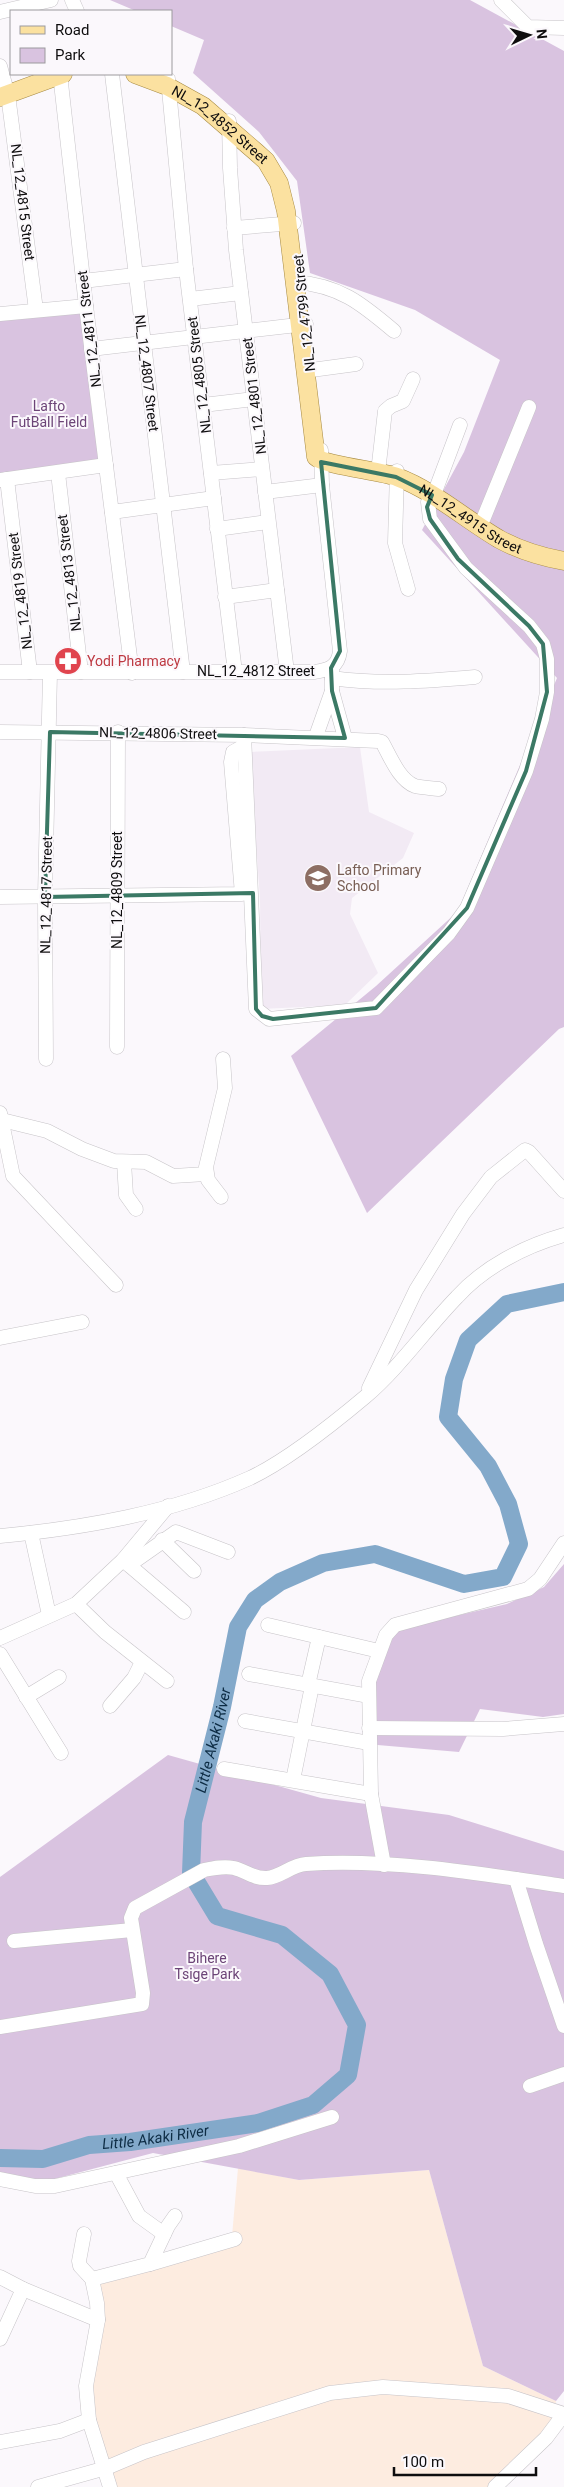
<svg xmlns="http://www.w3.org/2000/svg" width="564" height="2487" font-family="Roboto,sans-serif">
<rect width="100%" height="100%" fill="#fbf8fc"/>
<!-- built -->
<polygon fill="#f2eaf4" points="360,747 369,812 414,833 403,858 352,898 350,914 378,973 345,1005 261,1009 260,898 249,752"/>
<!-- industrial -->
<polygon fill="#fdece0" points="238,2168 299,2180 429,2170 483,2366 556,2401 551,2426 495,2487 113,2487 111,2477 80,2405 101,2324 98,2281 232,2236"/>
<!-- green -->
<g fill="#d9c3e0">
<polygon points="110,0 470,0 564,51 564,1027 559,1029 367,1213 291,1056 376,986 458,911 557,678 422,530 464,452 500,360 415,310 310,273 297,181 259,132 193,73 204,40 171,26 171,11 136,11"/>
<polygon points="86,307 105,464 0,479 0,316"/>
<polygon points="564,1564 564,1714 543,1717 480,1709 459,1752 366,1744 364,1681 386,1632 507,1604 544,1587"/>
<polygon points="168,1755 321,1798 449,1815 564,1851 564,2391 556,2401 483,2366 429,2170 299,2180 153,2153 43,2182 0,2172 0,1877"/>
</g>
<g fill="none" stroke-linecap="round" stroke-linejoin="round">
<!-- river -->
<path stroke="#83a9ca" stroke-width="18" id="s1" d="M0 2158 43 2159 89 2145 130 2142 258 2123 313 2105 348 2075 357 2025 330 1974 282 1935 217 1916 191 1873 193 1822 222 1707 238 1627 255 1600 280 1582 323 1563 375 1554 464 1584 503 1577 519 1544 508 1504 488 1466 448 1417 454 1379 468 1340 507 1304 564 1292"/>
<!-- minor casing -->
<g stroke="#c7c4c8" stroke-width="15">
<g id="minor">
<polyline points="72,0 77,11"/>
<polyline points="501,0 528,27 564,28"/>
<polyline points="0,12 51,0"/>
<polyline points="0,66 8,95 36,310"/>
<polyline points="60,74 86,306 132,673"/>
<polyline points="112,74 183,672"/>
<polyline points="168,79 186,269 235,672"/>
<polyline points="229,121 230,168 236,250 287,672"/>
<polyline points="234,228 294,223"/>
<polyline points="83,281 186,269"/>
<path d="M294 282C339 285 361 303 394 331"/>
<polyline points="190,299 241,293"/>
<polyline points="0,314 86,306"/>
<polyline points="91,349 306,324"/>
<polyline points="304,371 356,364"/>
<polyline points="203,405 254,399"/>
<polyline points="397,471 395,543 408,589"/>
<polyline points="378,472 385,411 391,406 403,401 413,379"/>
<polyline points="58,473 81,672"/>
<polyline points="211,473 262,469"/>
<polyline points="7,479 30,672"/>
<polyline points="0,480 106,465"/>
<polyline points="265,492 322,485"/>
<polyline points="112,512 214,498"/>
<polyline points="482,522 529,407"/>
<polyline points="217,529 268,522"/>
<polyline points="225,597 277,590"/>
<path d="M0 672H314C329 670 338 667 340 651L322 485 321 450"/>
<path d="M332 678C380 685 428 681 475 677"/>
<polyline points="332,691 345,738"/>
<path d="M0 732 244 735 378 741 382 742C390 756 399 780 415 786 423 788 432 788 439 789"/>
<polyline points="244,735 256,1009 269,1019 376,1008 449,933 467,908 526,771 542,719 547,692 547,659 543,644 529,626 466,568 430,519 428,502 436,489 460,425"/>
<polyline points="316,736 332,691 332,669"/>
<polyline points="0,897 242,894 231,762 233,752 244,746"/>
<polyline points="117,1047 118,732"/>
<polyline points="46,1059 45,897 50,673"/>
<polyline points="0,1113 13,1176 116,1285"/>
<polyline points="2,1120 47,1131 82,1149 114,1161 146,1162 173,1176 206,1174"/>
<polyline points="124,1162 126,1195 136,1209"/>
<polyline points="221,1197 208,1180 206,1167 225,1088 223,1059"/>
<polyline points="0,1338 82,1322"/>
<polyline points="369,1388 416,1290 463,1214 491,1177 525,1150 529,1152 564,1191"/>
<polyline points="31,1533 49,1615"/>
<path d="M0 1536C84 1528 172 1513 250 1478 286 1461 334 1423 365 1397 400 1367 425 1330 457 1297 484 1267 525 1246 564 1235"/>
<polyline points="162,1540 194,1571"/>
<polyline points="123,1560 184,1612"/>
<polyline points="129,1565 176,1532 228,1552"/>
<polyline points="76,1604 105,1632 167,1681"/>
<polyline points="268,1625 379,1651"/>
<polyline points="0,1638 76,1604 123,1560 168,1506"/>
<polyline points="0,1654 61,1753"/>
<polyline points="249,1674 369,1696"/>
<polyline points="308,1685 319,1637"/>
<polyline points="26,1697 59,1677"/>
<polyline points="110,1706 134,1678 142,1662"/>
<polyline points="245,1721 369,1743"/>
<polyline points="369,1728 503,1729 564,1724"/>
<polyline points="224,1769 371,1794"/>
<polyline points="293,1780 312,1686"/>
<polyline points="384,1865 371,1794 369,1681 386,1635 395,1625 528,1589 540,1579 564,1543"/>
<polyline points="516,1879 536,1944 564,2026"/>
<polyline points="14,1941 132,1930"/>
<path d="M0 2027 142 2004 143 1993 131 1918 135 1908 204 1870C214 1868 224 1866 234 1868 246 1871 254 1879 267 1878 281 1877 291 1865 306 1864 386 1858 484 1874 564 1886"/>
<polyline points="530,2086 564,2074"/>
<polyline points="116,2173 139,2216 164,2234"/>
<polyline points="0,2179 35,2186 55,2186 239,2146 332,2117"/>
<polyline points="84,2234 79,2261 80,2266 92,2279 97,2303 98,2320"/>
<polyline points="150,2264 235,2239"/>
<polyline points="0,2277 23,2289 0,2339"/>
<polyline points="92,2279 150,2264 168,2226 175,2216"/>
<polyline points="23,2289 98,2320 86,2386 89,2420"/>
<polyline points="0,2442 60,2431 89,2420 110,2487"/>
<polyline points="38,2487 106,2468 144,2452 330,2393 383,2387 508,2396 564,2414"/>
<polyline points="495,2487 546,2438 564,2414"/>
</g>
</g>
<!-- major casing -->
<g stroke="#a68a43" stroke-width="19">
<g id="major">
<path id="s2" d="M135 74 167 86 203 106 256 152 266 161 279 183 286 211 316 457C324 465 380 471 397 477 434 491 465 519 499 539 519 550 542 557 564 561"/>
<polyline points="0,97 63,74"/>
</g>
</g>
<!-- minor -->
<use href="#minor" stroke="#fff" stroke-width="14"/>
<!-- major -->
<use href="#major" stroke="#fbe1a0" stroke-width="18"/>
</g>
<!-- marked area -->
<path fill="none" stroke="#3b7965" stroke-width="4" stroke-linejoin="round" d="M321 462 396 477 432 495 427 507 430 519 458 559 529 626 543 644 547 692 526 771 467 908 376 1008 273 1019 262 1016 256 1009 253 893 45 897 50 732 345 738 332 691 331 668 340 651Z"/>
<!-- icons -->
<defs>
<g id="pharmacy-disc" transform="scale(1.4375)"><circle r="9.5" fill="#e0444e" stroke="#fbf8fc"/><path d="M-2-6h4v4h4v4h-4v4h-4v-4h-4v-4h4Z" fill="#fff"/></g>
<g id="school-disc" transform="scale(1.4375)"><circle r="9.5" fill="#8d6e63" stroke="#fbf8fc"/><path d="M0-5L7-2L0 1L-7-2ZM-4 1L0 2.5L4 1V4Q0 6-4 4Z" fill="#fff"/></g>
</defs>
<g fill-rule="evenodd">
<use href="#pharmacy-disc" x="68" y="661"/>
<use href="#school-disc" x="318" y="878"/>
</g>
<g text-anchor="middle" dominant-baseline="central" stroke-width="4" stroke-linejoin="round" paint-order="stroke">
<!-- street labels -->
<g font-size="14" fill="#0e0d0e" stroke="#fbf8fc">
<text stroke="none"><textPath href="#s2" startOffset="100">NL_12_4852 Street</textPath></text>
<text transform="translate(23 202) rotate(83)">NL_12_4815 Street</text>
<text transform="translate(304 313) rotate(-96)">NL_12_4799 Street</text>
<text transform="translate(89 329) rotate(-97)">NL_12_4811 Street</text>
<text transform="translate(147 373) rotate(83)">NL_12_4807 Street</text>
<text transform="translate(199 375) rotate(-97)">NL_12_4805 Street</text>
<text transform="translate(254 396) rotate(-97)">NL_12_4801 Street</text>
<text stroke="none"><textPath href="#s2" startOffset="630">NL_12_4915 Street</textPath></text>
<text transform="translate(69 573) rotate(-97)">NL_12_4813 Street</text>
<text transform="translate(20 591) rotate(-97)">NL_12_4819 Street</text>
<text x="256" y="671">NL_12_4812 Street</text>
<text transform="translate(158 733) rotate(1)">NL_12_4806 Street</text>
<text transform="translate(117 890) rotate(-90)">NL_12_4809 Street</text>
<text transform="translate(46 895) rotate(-89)">NL_12_4817 Street</text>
</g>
<!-- park labels -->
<g font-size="14" fill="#6c4477" stroke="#fbf8fc">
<text x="49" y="406">Lafto<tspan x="49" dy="16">FutBall Field</tspan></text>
<text x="207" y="1958">Bihere<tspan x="207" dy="16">Tsige Park</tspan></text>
</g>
<!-- health labels -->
<g font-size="14" fill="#be3a42" stroke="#fbf8fc" text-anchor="start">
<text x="87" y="661">Yodi Pharmacy</text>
</g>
<!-- education labels -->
<g font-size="14" fill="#785e54" stroke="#fbf8fc" text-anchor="start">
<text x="337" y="870">Lafto Primary<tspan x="337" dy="16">School</tspan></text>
</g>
<!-- water labels -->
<g font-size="15" font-style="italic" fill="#0d2c44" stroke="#fbf8fc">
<text stroke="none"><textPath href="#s1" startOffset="789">Little Akaki River</textPath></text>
<text stroke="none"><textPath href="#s1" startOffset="158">Little Akaki River</textPath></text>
</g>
</g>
<!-- legend -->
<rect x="10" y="10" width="162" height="65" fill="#fbf8fc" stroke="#9c9a9d"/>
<rect x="20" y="26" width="25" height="8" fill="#fbe1a0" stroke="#9c9a9d"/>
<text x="55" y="35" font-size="15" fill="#0e0d0e">Road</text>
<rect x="20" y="48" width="25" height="15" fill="#d9c3e0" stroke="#9c9a9d"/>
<text x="55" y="60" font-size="15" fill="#0e0d0e">Park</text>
<!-- north arrow -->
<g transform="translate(529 35) rotate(85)" stroke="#fbf8fc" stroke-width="4" paint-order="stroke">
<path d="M0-4L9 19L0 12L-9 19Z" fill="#0e0d0e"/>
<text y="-8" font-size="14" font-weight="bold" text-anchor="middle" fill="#0e0d0e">N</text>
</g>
<!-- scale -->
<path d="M394 2467v8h142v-8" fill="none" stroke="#0e0d0e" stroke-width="2.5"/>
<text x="402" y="2467" font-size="15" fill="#0e0d0e" stroke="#fbf8fc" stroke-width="4" paint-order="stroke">100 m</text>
</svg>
